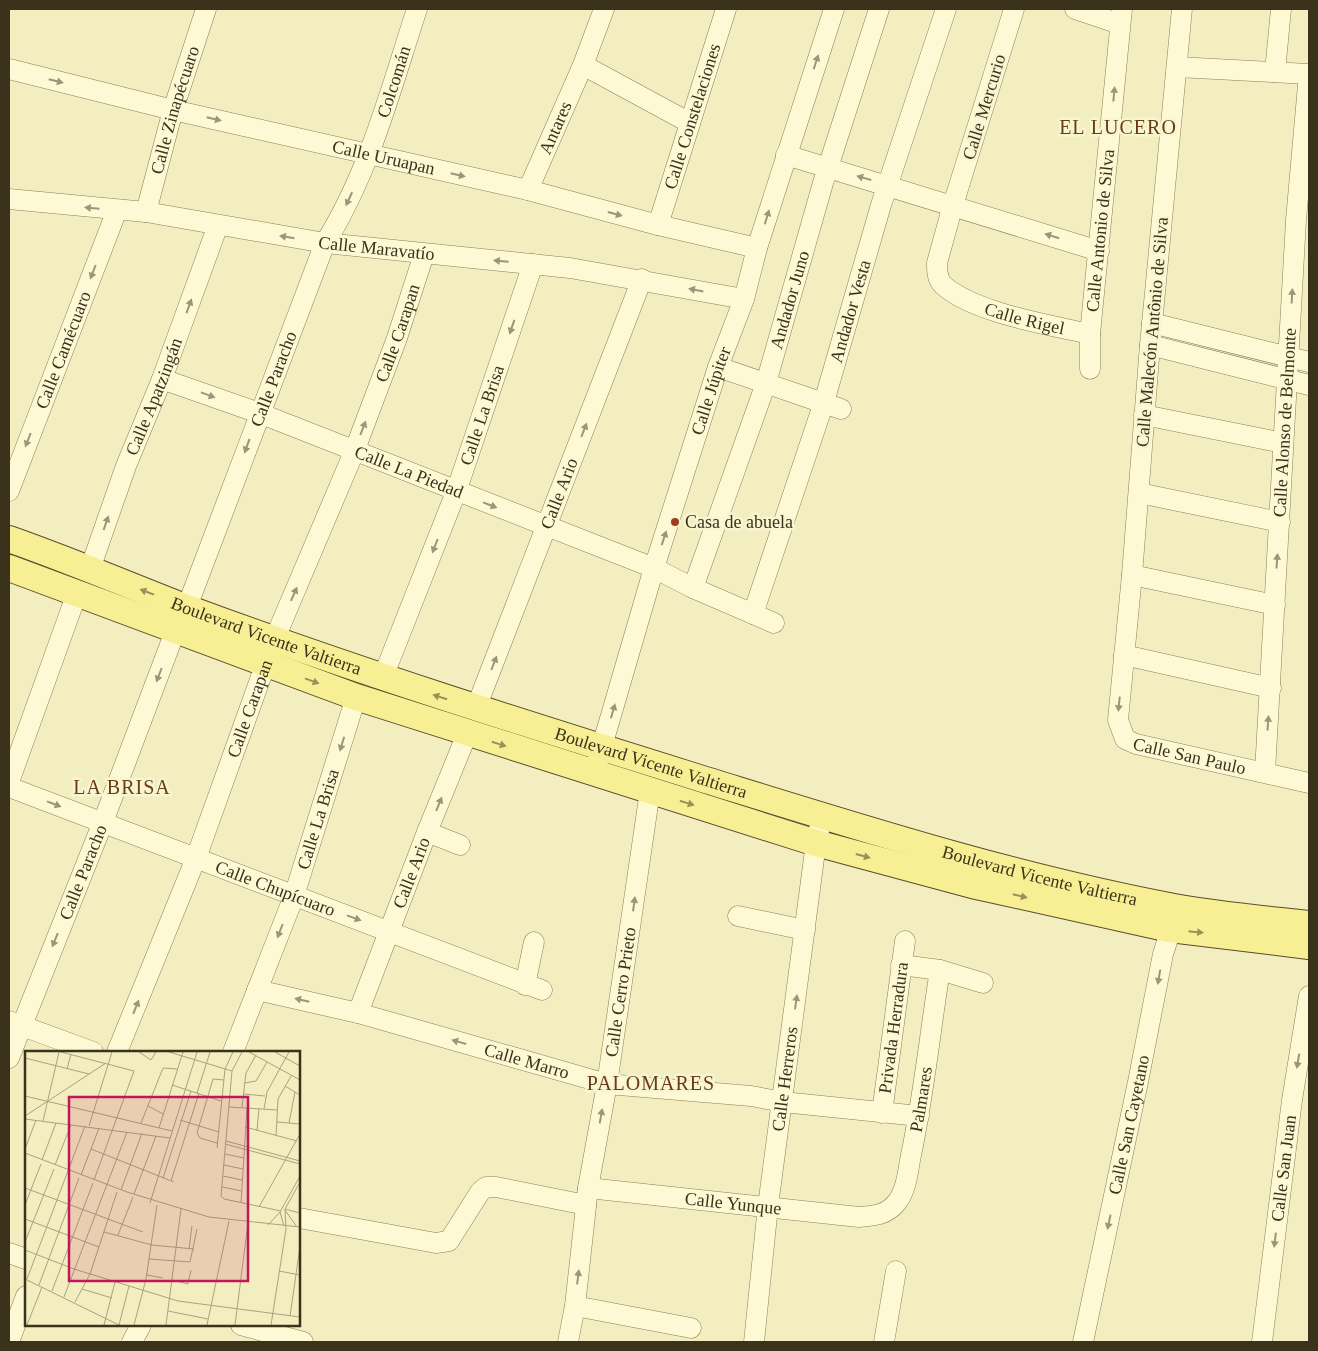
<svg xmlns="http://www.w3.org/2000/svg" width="1318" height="1351" font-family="Georgia,serif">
<rect width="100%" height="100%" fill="#f2eec0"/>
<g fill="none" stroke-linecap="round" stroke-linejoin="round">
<!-- minor casing -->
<g stroke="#8c7f56" stroke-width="21">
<g id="minor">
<path id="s1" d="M1014 9 953 205 937 263C937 271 937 279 943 285 974 313 1050 325 1090 334"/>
<polyline points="1075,9 1120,24"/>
<path id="s2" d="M1182 9 1150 345 1132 575 1118 720 1125 739 1136 744 1309 783"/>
<polyline points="583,65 690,123"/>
<polyline points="1177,67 1309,74"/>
<path id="s3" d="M9 69 173 110 528 190 658 225 757 248"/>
<polyline points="1275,72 1281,9"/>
<polyline points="786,155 1099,251"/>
<path id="s4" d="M528 190 583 65 604 9"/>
<path id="s5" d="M9 199 146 212 325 243 570 268 744 299"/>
<path id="s6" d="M146 212 173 110 206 9"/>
<path id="s7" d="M658 225 726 9"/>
<polyline points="1152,323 1309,362"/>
<polyline points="1150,345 1309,385"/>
<polyline points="718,367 841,409"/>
<path id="s8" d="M1090 369V334L1122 9"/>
<path id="s9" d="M162 379 259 413 654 568 693 588 774 623"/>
<polyline points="1144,415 1283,443"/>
<path id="s10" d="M9 491 117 210"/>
<polyline points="1139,493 1280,522"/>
<path id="s11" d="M90 569 126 466 162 379 218 225"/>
<polyline points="1132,575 1275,605"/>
<path id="s12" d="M693 588 766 383 823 183 879 9"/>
<path id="s13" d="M187 607 325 243C370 171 391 88 417 9"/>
<path id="s14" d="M753 614 824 402 881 205 946 9"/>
<polyline points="1124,655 1271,688"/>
<path id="s15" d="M383 677 456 492 533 264"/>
<path id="s16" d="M476 708 642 279"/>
<path id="s17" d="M598 760 654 568 718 367 744 299 757 248 834 9"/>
<path id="s18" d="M1265 772 1296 220 1309 74"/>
<polyline points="9,782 77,593"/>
<path id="s19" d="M9 787 542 990"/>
<polyline points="427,832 460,845"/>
<polyline points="738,916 805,930"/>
<polyline points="901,965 940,970 983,983"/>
<polyline points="525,985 534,942"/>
<path id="s20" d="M257 990 358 1013 607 1084 751 1096 783 1102 919 1116"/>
<path id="s21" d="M358 1013 427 832 467 734"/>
<polyline points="9,1021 93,1052"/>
<path id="s22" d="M117 1052 196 858 275 638 354 452 397 338 424 254"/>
<path id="s23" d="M233 1052 294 896 356 697"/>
<path id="s24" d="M9 1058 103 822 176 629"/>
<path id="s25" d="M882 1113 905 941"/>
<path id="s26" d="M588 1188 859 1217C874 1216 887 1215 897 1202 907 1189 908 1170 911 1155 924 1094 930 1032 940 970"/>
<polyline points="299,1218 436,1243 449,1241 480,1192 486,1187 496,1187 586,1205"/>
<polyline points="9,1253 26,1259"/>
<polyline points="575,1306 691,1328"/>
<polyline points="241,1325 303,1342"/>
<polyline points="9,1342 26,1296"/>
<polyline points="132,1342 141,1325"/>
<path id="s27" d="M568 1342 575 1306 588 1188 607 1084 650 791"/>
<path id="s28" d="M754 1342 768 1206 816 843 822 817"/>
<polyline points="884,1342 896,1271"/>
<path id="s29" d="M1083 1342 1138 1082 1163 954 1175 917"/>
<path id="s30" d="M1262 1342 1292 1100 1309 996"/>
</g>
</g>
<!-- major casing -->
<g stroke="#5a4b2b" stroke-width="28">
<g id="major">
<path id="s31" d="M9 539C69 560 128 585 187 608 354 670 523 723 693 776 852 825 1010 876 1174 907 1218 915 1264 919 1309 924"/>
<polyline points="9,568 356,697 816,843 972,885 1170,929 1309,946"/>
</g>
</g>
<!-- minor -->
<use href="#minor" stroke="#fcf9d4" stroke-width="20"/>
<!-- major -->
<use href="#major" stroke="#f8ef94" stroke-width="26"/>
</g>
<!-- one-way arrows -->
<defs><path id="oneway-solid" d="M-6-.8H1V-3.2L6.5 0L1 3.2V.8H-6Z" transform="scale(1.25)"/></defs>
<g fill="#9c9678">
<use href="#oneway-solid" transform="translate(816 62) rotate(-72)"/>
<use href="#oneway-solid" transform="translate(56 81) rotate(14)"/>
<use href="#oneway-solid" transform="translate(1114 94) rotate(-85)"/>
<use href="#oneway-solid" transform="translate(214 119) rotate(13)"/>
<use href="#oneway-solid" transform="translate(458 175) rotate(13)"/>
<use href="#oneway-solid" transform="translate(864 178) rotate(-164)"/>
<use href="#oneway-solid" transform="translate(349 199) rotate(115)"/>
<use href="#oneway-solid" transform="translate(92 208) rotate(-175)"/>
<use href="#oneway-solid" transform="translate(615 214) rotate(15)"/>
<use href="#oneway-solid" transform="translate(767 217) rotate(-73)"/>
<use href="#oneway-solid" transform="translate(1052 236) rotate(-163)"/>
<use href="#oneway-solid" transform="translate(287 237) rotate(-171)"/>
<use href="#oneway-solid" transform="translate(501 261) rotate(-175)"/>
<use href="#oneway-solid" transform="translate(93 272) rotate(111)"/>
<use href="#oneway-solid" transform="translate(696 290) rotate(-169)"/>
<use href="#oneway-solid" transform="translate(1292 296) rotate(-87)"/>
<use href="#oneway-solid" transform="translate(189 306) rotate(-70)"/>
<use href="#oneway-solid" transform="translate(512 327) rotate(109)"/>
<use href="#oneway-solid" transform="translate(208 395) rotate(20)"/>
<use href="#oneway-solid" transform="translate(363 428) rotate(-69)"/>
<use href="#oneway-solid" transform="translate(584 430) rotate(-69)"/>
<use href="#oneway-solid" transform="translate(28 440) rotate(111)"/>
<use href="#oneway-solid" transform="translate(247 446) rotate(110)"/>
<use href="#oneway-solid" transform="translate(490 505) rotate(21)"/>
<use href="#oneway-solid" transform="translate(106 523) rotate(-71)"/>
<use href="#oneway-solid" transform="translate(664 538) rotate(-72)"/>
<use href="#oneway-solid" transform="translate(435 546) rotate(111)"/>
<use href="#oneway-solid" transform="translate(1277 561) rotate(-86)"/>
<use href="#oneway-solid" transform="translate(294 594) rotate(-66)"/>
<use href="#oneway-solid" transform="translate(494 663) rotate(-69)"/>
<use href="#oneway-solid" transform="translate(159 675) rotate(111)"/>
<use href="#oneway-solid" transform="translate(1119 704) rotate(96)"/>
<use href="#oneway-solid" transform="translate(613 711) rotate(-74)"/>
<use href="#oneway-solid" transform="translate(1268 723) rotate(-86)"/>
<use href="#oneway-solid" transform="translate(342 744) rotate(107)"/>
<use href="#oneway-solid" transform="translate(54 804) rotate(21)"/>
<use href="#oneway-solid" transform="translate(439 804) rotate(-68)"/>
<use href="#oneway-solid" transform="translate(634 904) rotate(-83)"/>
<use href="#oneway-solid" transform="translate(354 918) rotate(20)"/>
<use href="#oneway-solid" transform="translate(280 931) rotate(111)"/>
<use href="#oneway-solid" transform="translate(55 940) rotate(112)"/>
<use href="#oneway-solid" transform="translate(1159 977) rotate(100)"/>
<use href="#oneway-solid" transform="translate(302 1000) rotate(-167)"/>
<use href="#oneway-solid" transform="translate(796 1002) rotate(-82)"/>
<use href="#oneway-solid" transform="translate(136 1007) rotate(-68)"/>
<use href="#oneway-solid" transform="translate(459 1042) rotate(-164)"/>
<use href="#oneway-solid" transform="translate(1298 1061) rotate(100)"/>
<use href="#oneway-solid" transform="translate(601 1116) rotate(-80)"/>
<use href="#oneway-solid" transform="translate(1109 1222) rotate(102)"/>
<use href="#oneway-solid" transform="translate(1275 1240) rotate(97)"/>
<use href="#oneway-solid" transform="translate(578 1277) rotate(-83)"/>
</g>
<g fill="#9a9058">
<use href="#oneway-solid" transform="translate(147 592) rotate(-159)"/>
<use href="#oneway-solid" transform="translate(312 681) rotate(20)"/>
<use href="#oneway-solid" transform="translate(440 697) rotate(-162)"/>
<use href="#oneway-solid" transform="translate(499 744) rotate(17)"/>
<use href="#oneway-solid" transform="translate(687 803) rotate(17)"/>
<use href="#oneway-solid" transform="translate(863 856) rotate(15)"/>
<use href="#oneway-solid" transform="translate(1020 896) rotate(13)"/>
<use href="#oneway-solid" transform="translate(1196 932) rotate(6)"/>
</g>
<!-- markers -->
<circle fill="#a13c21" stroke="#f8f6d0" stroke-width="2" cx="675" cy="522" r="5"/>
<g text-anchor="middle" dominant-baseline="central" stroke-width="5" stroke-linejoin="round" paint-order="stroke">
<!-- street labels -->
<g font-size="18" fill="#3b321c" stroke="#f8f6d0">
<text stroke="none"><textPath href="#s13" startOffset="565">Colcomán</textPath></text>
<text transform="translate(984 107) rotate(-73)">Calle Mercurio</text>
<text stroke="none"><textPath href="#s6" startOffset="106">Calle Zinapécuaro</textPath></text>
<text stroke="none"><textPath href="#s7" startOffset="114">Calle Constelaciones</textPath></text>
<text stroke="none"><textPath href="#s4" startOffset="68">Antares</textPath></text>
<text stroke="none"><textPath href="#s3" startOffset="385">Calle Uruapan</textPath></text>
<text stroke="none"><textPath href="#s8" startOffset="139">Calle Antonio de Silva</textPath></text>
<text stroke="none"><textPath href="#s5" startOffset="371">Calle Maravatío</textPath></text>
<text stroke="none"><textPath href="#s12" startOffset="304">Andador Juno</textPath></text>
<text stroke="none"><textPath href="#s14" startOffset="318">Andador Vesta</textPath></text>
<text stroke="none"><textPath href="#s1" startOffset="378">Calle Rigel</textPath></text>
<text transform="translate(1152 332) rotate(-85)">Calle Malecón Antônio de Silva</text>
<text stroke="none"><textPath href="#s22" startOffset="772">Calle Carapan</textPath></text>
<text stroke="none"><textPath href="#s10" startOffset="151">Calle Camécuaro</textPath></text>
<text stroke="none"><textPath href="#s13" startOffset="244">Calle Paracho</textPath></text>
<text stroke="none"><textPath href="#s17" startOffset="386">Calle Júpiter</textPath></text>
<text stroke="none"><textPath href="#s11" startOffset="184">Calle Apatzingán</textPath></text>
<text stroke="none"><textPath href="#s15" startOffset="280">Calle La Brisa</textPath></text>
<text stroke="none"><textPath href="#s18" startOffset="350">Calle Alonso de Belmonte</textPath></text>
<text stroke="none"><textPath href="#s9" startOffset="264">Calle La Piedad</textPath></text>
<text stroke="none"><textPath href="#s16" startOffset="230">Calle Ario</textPath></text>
<text stroke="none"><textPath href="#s31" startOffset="275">Boulevard Vicente Valtierra</textPath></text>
<text stroke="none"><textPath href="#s22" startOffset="368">Calle Carapan</textPath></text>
<text stroke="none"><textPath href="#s2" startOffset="801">Calle San Paulo</textPath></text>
<text stroke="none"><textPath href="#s31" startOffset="680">Boulevard Vicente Valtierra</textPath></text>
<text stroke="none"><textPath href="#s23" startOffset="248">Calle La Brisa</textPath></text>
<text stroke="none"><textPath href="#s24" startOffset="200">Calle Paracho</textPath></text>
<text stroke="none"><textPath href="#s21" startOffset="150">Calle Ario</textPath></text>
<text stroke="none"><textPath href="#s31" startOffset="1085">Boulevard Vicente Valtierra</textPath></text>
<text stroke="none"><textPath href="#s19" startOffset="285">Calle Chupícuaro</textPath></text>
<text stroke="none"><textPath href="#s27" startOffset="354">Calle Cerro Prieto</textPath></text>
<text stroke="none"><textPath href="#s25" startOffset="86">Privada Herradura</textPath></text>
<text stroke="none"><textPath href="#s20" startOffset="279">Calle Marro</textPath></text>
<text stroke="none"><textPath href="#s28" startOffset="265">Calle Herreros</textPath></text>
<text stroke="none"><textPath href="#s26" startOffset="421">Palmares</textPath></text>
<text stroke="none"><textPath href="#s29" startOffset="222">Calle San Cayetano</textPath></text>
<text stroke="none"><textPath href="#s30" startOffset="175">Calle San Juan</textPath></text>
<text stroke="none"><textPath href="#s26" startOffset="146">Calle Yunque</textPath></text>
</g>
<!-- poi labels -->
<g font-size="18" fill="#3b321c" stroke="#f8f6d0" text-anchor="start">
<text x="685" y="522">Casa de abuela</text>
</g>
<!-- quarter labels -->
<g font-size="20" letter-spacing="1" fill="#6b3b17" stroke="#f8f6d0">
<text x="1118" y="127">EL LUCERO</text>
<text x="122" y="787">LA BRISA</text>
<text x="651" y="1083">PALOMARES</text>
</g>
</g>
<!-- overview -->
<g transform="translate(25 1051)">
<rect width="275" height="275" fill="#f2eec0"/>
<path fill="none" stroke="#a9a37e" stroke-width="1" d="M36 1 109 20 69 129M114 1 126 9 131 1M144 1 207 20M217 1 207 20 196 145 199 148 256 160M224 1 275 29M250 1 275 15M0 7 64 23M42 18 46 3M220 32 231 30 242 11M147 34 196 50M260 35 275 44M172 42 185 1M219 43 240 45M0 45 147 80M123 55 138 63M204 56 252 59M217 56 221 22 231 4M239 58 242 41 264 1M0 65 81 12M0 68 145 87M155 69 194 81M18 70 34 1M252 71 275 73M116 72 138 17 152 18M264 72 270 41M64 75 87 1M220 76 272 90M134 77 158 1M232 80 234 57M251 85 253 48 266 25M201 90 275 110M192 92 175 87 172 82 188 28 199 29M200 93 275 113M192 97 200 18 208 1M0 98 11 69M66 98 149 131M0 102 102 141 184 166 275 176M200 103 219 107M17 109 31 72M30 114 46 74M199 114 218 118M56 124 74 77M198 125 217 129M138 127 166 40M146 130 174 42M197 136 217 140M0 137 118 181M96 139 117 82M109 143 131 85M125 152 172 1M216 152 222 57M0 154 16 113M234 156 275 83M260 158 275 162M260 159 272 176M0 168 74 196M243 174 255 161M259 175 255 161 275 125M79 181 127 194 169 198M93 184 108 146M0 191 29 118M164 198 167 175M0 199 49 218 153 250 275 266M124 208 165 211 172 178M254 220 275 224M122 224 138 227M0 228 94 274M2 228 60 75M147 229 163 233 166 219M14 234 54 127M57 238 87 247M27 240 68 132M39 246 102 81M50 251 65 223 92 141M143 260 183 268M265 265 275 196M2 274 17 236M79 274 90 231M94 274 104 235M109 274 121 228 132 154M141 274 156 158M182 274 204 170M210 274 223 172M246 274 261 178 260 158 275 131"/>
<path fill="#c2185b" fill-opacity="0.15" stroke="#c2185b" stroke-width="2.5" d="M44 46H223V230H44Z"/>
<rect width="275" height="275" fill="none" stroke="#3b321c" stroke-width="2.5"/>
</g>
<!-- border -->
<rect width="1318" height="1351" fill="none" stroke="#3b321c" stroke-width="20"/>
</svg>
